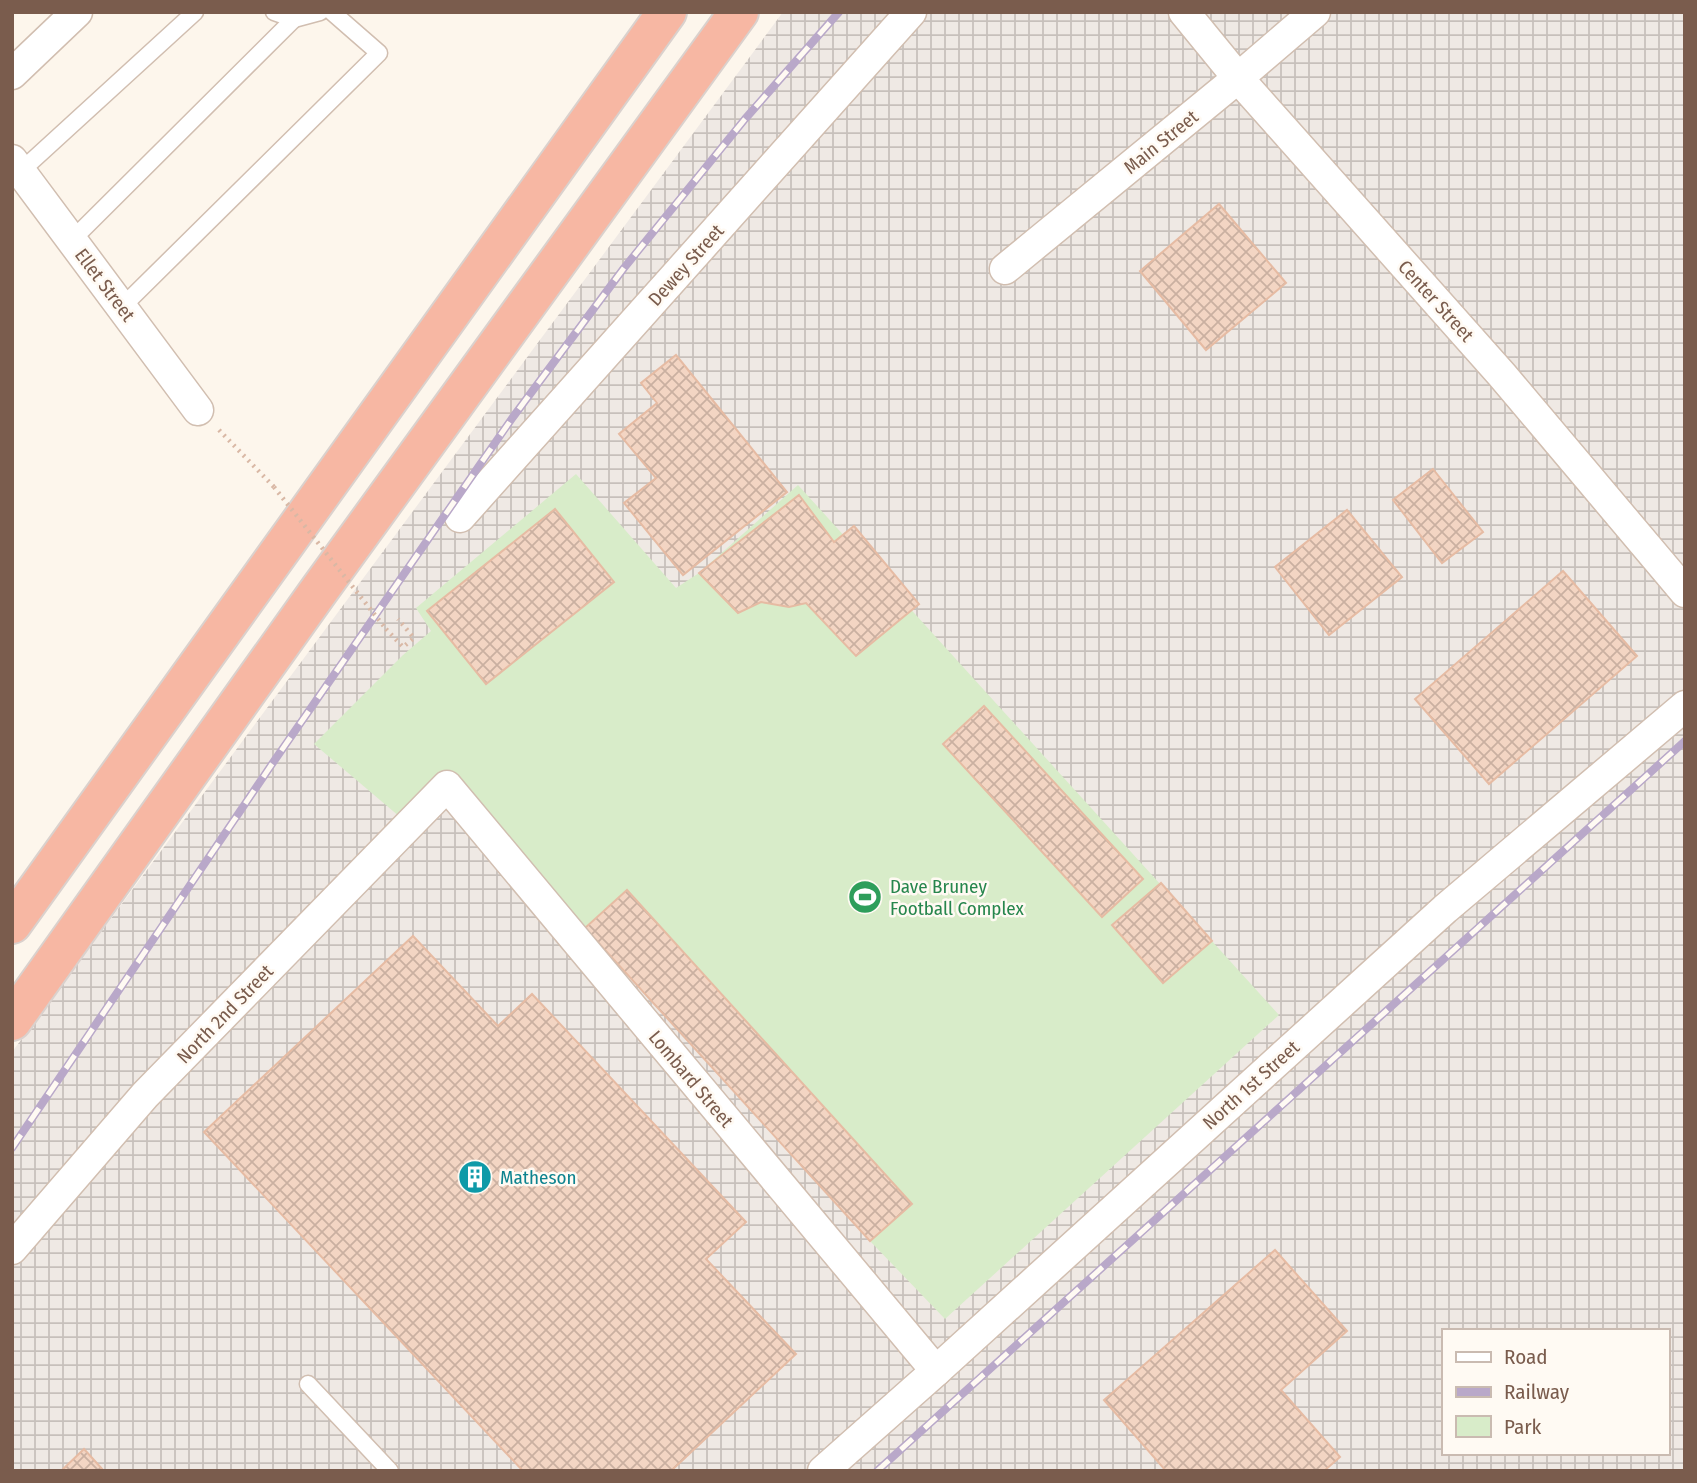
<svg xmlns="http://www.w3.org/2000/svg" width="1697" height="1483" font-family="'Fira Sans Condensed',sans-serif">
<defs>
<pattern id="industrial-grid" width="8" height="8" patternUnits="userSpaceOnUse" patternTransform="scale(1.75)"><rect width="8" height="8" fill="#efe9e4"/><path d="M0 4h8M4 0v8" fill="none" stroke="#c7c0bb"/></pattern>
<pattern id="building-cross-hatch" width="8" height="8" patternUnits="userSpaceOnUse" patternTransform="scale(1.75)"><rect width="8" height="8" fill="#f3d5c3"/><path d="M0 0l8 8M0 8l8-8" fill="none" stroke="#cab0a1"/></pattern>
</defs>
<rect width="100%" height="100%" fill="#fdf6ec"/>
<!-- industrial -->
<path fill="url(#industrial-grid)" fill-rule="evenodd" d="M783 12H1685V1471H12V1052ZM1443 1331H1667V1453H1443Z"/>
<!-- green -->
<polygon fill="#d8ecc9" points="576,474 676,588 699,573 798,485 1279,1015 945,1319 870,1241 446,772 400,817 314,744 403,655 431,631 416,608"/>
<!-- building -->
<g fill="url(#building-cross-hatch)" stroke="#e6bba3" stroke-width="2">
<polygon points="1219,204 1286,283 1206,350 1140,271"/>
<polygon points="676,355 787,492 683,575 624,503 656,478 619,434 657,403 641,383"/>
<polygon points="1433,469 1483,532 1442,563 1393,500"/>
<polygon points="799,495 834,542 854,526 919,604 856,656 806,603 789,607 761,602 738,613 699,573"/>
<polygon points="555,509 614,582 486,684 427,611"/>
<polygon points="1347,510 1402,577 1329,635 1275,567"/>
<polygon points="1563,571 1637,656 1489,784 1415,699"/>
<polygon points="984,706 1143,879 1102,917 943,744"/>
<polygon points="1161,883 1212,941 1163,983 1112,925"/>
<polygon points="627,890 912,1204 870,1241 585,928"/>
<polygon points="413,936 498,1026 532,994 746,1222 706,1259 796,1354 671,1471 523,1471 204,1132"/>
<polygon points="1275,1250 1347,1331 1281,1390 1340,1457 1324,1471 1166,1471 1104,1400"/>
<polygon points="84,1449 104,1471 61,1471"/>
</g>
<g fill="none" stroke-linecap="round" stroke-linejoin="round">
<!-- lane casing -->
<g stroke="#d1beb0" stroke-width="19">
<g id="lane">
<polyline points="274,12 294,19 320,12"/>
<polyline points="21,171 195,12"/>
<polyline points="72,240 294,19"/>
<polyline points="122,307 379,53 332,12"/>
<polyline points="308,1384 390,1471"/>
</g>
</g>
<!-- street casing -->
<g stroke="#d1beb0" stroke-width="33">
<g id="street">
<polyline points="1184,12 1238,78 1502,375 1685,592"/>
<polyline points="12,74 77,12"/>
<polyline points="12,160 198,410"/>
<polyline points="1005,269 1238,78 1315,12"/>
<polyline points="460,517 911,12"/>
<polyline points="12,1249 145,1095 447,786 936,1371"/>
<polyline points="823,1471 936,1371 1445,909 1685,706"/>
</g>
</g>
<!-- highway casing -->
<g stroke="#dad1cd" stroke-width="42">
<g id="highway">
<polyline points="12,924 667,12"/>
<polyline points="12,1021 320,589 739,12"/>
</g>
</g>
<!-- path -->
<g stroke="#d9b8a5" stroke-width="4.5" stroke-dasharray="2 5" stroke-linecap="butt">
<polyline points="219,430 274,487"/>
<polyline points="386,629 403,647 414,638 398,619"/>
</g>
<!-- lane -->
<use href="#lane" stroke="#fff" stroke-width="16"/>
<!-- street -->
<use href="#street" stroke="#fff" stroke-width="30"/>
<!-- highway -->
<use href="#highway" stroke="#f7b7a3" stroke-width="38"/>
<!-- rail casing -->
<g stroke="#b9a8c9" stroke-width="8">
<g id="rail">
<polyline points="12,1148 272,764 513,417 624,268 745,119 839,12"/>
<polyline points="877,1471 1685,741"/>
</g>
</g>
<!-- rail -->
<use href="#rail" stroke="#fffaf3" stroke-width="5" stroke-dasharray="16" stroke-linecap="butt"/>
<!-- path-bridge -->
<polyline stroke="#d9b8a5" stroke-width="4.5" stroke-dasharray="2 5" stroke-linecap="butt" points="274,487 386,629"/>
</g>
<!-- icons -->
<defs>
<g id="stadium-disc" transform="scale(1.75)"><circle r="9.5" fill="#2e9e5b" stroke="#fffaf3"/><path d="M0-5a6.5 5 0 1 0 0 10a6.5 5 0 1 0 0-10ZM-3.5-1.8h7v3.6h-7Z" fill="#fff"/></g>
<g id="building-disc" transform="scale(1.75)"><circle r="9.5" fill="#0f9aa8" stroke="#fffaf3"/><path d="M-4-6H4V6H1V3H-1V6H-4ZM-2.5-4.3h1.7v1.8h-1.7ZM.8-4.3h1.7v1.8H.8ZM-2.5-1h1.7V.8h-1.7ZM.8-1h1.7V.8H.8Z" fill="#fff"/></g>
</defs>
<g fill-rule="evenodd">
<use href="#stadium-disc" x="865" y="897"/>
<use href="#building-disc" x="475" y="1177"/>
</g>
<g text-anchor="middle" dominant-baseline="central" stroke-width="5" stroke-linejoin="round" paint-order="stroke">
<!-- street labels -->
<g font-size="19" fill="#7a5c4d" stroke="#fffaf3">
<text transform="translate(1161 142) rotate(-39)">Main Street</text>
<text transform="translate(686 265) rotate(-48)">Dewey Street</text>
<text transform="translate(105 285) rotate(53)">Ellet Street</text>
<text transform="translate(1436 301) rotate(48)">Center Street</text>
<text transform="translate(225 1014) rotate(-46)">North 2nd Street</text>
<text transform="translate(691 1079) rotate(50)">Lombard Street</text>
<text transform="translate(1251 1085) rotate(-42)">North 1st Street</text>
</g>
<!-- leisure labels -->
<g font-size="19" fill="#27864d" stroke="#fffaf3" text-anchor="start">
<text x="890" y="886">Dave Bruney<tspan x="890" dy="22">Football Complex</tspan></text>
</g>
<!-- culture labels -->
<g font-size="19" fill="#0d838f" stroke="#fffaf3" text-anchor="start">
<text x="500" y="1177">Matheson</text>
</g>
</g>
<!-- border -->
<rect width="1697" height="1483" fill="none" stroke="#7a5c4d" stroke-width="28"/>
<!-- legend -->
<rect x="1442" y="1329" width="228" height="126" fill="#fffaf3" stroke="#cabbb1" stroke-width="2"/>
<rect x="1456" y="1352" width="35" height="10" fill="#ffffff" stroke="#cabbb1" stroke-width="2"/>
<text x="1504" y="1364" font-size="21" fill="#7a5c4d">Road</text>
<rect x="1456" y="1387" width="35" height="10" fill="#b9a8c9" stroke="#cabbb1" stroke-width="2"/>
<text x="1504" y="1399" font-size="21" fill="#7a5c4d">Railway</text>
<rect x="1456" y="1416" width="35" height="21" fill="#d8ecc9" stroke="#cabbb1" stroke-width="2"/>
<text x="1504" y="1434" font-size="21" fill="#7a5c4d">Park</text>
</svg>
